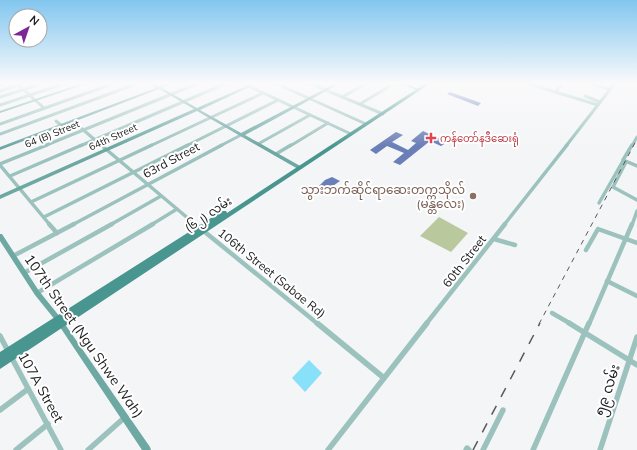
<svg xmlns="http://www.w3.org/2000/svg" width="637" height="450" font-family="Mulish,'Noto Sans Myanmar',sans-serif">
<rect width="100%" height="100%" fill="#f4f5f7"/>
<!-- green -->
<polygon fill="#b9c89d" points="439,217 468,233 451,252 420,236"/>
<!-- water -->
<polygon fill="#89e0f9" points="309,360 322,373 305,392 292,378"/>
<!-- building -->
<g fill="#6a7eb7">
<polygon points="450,92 481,103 478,106 447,94"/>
<polygon points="423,131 444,141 449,141 441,146 430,141 400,165 393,162 404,153 387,146 376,154 370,150 396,132 403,135 392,142 408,150 416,143 411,141"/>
<polygon points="332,177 340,181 327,190 319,186 325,180"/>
</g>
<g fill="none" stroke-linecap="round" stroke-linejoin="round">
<!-- street-far3 -->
<g stroke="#9cc2be" stroke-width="3">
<polyline points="16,83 44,108"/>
<polyline points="242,83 351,134"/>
<polyline points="275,83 366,124"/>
<polyline points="309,83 383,114"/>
<polyline points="526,83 598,105"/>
<polyline points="589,83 609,89"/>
<polyline points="0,84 2,83"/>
<polyline points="0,91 18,85"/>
<polyline points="555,92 563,83"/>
<polyline points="585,96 600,102"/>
<polyline points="0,97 44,83"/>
<polyline points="342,97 367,83"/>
<polyline points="360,104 395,83"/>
<polyline points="0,105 66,83"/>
<polyline points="56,121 62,126"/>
<polyline points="73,121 102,146"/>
<polyline points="0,124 115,83"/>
<polyline points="0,134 139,83"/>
<polyline points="258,144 310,115"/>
<polyline points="44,146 199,83"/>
<polyline points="80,146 227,83"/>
<polyline points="150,146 263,93"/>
<polyline points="186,146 278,100"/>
<polyline points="220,146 241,135"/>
<polyline points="290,146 328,123"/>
<polyline points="566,146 615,83"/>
<polyline points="632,146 637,137"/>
</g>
<!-- street-far2 -->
<g stroke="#9cc2be" stroke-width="3.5">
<polyline points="101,145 196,225"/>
<polyline points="632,145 623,160 637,166"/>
<polyline points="276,154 291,145"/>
<polyline points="626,162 613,187 637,200"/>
<polyline points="0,164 47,145"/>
<polyline points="0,165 50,225"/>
<polyline points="10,176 82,145"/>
<polyline points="31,202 152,145"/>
<polyline points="599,203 623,161"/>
<polyline points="44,217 188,145"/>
<polyline points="72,225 222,145"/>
<polyline points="110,225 161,196"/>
<polyline points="151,225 177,209"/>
<polyline points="504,225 567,145"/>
<polyline points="632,225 637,211"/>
</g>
<!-- street-far1 -->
<g stroke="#9cc2be" stroke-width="4.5">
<polyline points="49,224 57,233"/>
<polyline points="195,224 318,324"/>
<polyline points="494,239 515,245"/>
<polyline points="586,250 598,229 637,243"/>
<polyline points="13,256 74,224"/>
<polyline points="24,273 112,224"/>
<polyline points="607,281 637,296"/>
<polyline points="37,293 153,224"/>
<polyline points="552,313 571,324"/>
<polyline points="426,324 505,224"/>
<polyline points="589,324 632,224"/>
</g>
<!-- street -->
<g stroke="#9cc2be" stroke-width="5.5">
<polyline points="317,323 384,378"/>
<polyline points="569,323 637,365"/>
<polyline points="0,336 61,450"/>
<polyline points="0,410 28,389"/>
<polyline points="16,450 48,424"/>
<polyline points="88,450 124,418"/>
<polyline points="328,450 427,323"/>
<polyline points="466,450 467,448 469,450"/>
<polyline points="483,450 503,410"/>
<polyline points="533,450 589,323"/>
<polyline points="600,450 637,337"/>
</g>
<!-- secondary -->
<g fill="#6ea8a3" fill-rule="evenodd">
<polygon points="83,83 89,83 0,113 0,111"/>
<polygon points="148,83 153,83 159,87 168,83 174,83 162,88 197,108 253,83 258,83 200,110 241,133 336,83 341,83 245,135 302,167 302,169 298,169 197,111 0,199 0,195 194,109 159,89 0,150 0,147 156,88"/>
<polygon points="399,83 405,83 421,90 418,91"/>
<polygon points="0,234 2,234 39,291 60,317 150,447 151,450 142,450 56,321 35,295 0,241"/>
</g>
<!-- primary -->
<polygon fill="#48968f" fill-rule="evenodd" points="426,83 431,83 0,369 0,352 222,211 226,211 227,213"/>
<!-- rail-far1 -->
<polyline stroke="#59595b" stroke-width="1" stroke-dasharray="5 5" stroke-linecap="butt" points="539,324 637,139"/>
<!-- rail -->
<polyline stroke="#59595b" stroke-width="1.5" stroke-dasharray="10 10" stroke-linecap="butt" points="473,450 540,323"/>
</g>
<!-- sky -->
<linearGradient id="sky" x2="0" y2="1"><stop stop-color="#82c6ef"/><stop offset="0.57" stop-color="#fafafb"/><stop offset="1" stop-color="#fafafb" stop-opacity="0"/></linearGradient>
<rect width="637" height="146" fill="url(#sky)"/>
<!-- markers -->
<path fill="#e0444e" stroke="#fff" stroke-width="1.5" d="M429 132h4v4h4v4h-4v4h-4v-4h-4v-4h4z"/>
<circle fill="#8d6e63" stroke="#fff" stroke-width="1.5" cx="473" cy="196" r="4"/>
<g text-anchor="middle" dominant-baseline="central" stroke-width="4" stroke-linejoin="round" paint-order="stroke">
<!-- far-street labels -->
<g font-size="10" fill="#1b1b1c" stroke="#fff">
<text transform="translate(52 134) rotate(-22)">64 (B) Street</text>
<text transform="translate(113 137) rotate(-24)">64th Street</text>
</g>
<!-- far-health labels -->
<g font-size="10" fill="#be3a42" stroke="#fff" text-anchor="start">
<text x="440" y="138">ကန်တော်နဒီဆေးရုံ</text>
</g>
<!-- street labels -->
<g font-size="12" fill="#1b1b1c" stroke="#fff">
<text transform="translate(171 160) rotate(-28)">63rd Street</text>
<text transform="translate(208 214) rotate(-34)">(၆၂) လမ်း</text>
<text transform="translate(464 261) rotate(-52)">60th Street</text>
<text transform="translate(272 273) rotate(39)">106th Street (Sabae Rd)</text>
</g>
<!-- education labels -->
<g font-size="12" fill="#785e54" stroke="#fff" text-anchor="end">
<text x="465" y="189">သွားဘက်ဆိုင်ရာဆေးတက္ကသိုလ်<tspan x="465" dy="14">(မန္တလေး)</tspan></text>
</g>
<!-- near-street labels -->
<g font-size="14" fill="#1b1b1c" stroke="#fff">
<text transform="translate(84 336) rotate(55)">107th Street (Ngu Shwe Wah)</text>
<text transform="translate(41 387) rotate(61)">107A Street</text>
<text transform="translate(607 390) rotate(-72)">၅၉ လမ်း</text>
</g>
</g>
<!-- north arrow -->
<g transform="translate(28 28) rotate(40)"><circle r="19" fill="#ffffff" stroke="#a4a4a4"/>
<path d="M0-3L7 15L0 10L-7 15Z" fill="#7d2796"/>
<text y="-6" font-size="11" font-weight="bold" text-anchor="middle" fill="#1b1b1c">N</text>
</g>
</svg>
